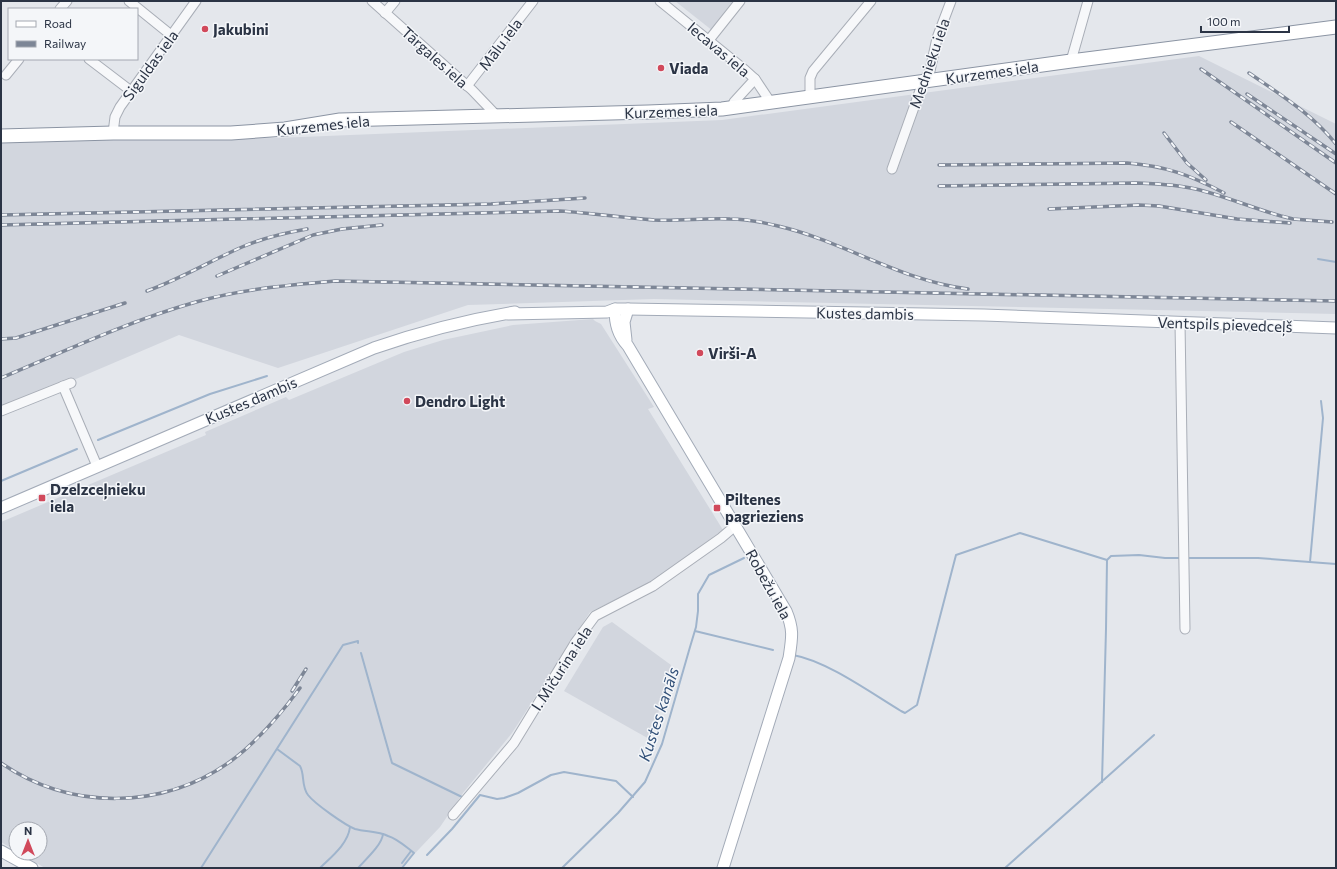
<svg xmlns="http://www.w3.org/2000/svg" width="1337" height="869" font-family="Commissioner,sans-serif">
<rect width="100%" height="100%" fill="#e4e7ec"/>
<!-- built -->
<g fill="#d2d6de">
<polygon points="675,1 736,1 713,31"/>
<polygon points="1199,56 1336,124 1336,314 654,299 468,305 278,368 179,335 1,411 1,141 277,138 722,120"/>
<polygon points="593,319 595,321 601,324 654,407 648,409 723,530 713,537 651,583 590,612 512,733 463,793 440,827 401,868 45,868 19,853 40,853 40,829 16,829 16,851 1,842 1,522 206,435 205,432 286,397 289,400 404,352 443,340 513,325"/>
<polygon points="612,622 671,665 651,740 564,691 603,627"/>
</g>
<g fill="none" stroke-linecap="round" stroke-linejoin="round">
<!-- stream -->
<g stroke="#9fb4cc" stroke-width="2">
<polyline points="1318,259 1336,262"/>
<polyline points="98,440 210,394 267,376"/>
<polyline points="1,481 77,449"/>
<polyline points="1187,558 1258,558 1336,564"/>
<polyline points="1310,562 1323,418 1321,401"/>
<polyline points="695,631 773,650"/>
<polyline points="361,653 392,763 462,797"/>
<path d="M793 655C827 661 871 693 901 711L905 713 917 705 956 555 1020 533 1107 560"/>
<path d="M277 749 300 766C305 775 301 786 308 795 315 804 345 825 355 829 366 832 378 831 388 836 398 839 406 847 414 853L402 868"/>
<polyline points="1102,782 1106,629 1107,560 1111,556 1139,555 1165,558 1181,558"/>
<polyline points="427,855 452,829 480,795 497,799 504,798 518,793 551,775 564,772 616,781 633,797"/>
<polyline points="402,863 411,851"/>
<polyline points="201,868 343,645 358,641 358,643"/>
<path d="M320 868C331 857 348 844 350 827"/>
<path d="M358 868C365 860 382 845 383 834"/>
<polyline points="562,868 618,813 645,782 662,744 690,647 696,627 698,611 698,594 709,575 744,558"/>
<polyline points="1005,868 1154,735"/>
</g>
<!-- minor casing -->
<g stroke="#a9aeb7" stroke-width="11">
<g id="minor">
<polyline points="129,1 171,35"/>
<polyline points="372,1 472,90 496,115"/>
<polyline points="660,1 745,70 755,79 771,103"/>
<polyline points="60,9 67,1"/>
<polyline points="385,13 395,1"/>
<polyline points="709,40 740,1"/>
<polyline points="89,59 131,91"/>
<polyline points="1071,61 1088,1"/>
<polyline points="6,75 19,59"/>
<polyline points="467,86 533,1"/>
<polyline points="810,96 810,78 813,71 871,1"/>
<polyline points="732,108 734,102 755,79"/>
<polyline points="113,133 115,117 120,107 196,1"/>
<polyline points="892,169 923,82 930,71 937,38 951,1"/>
<polyline points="1180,323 1185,629"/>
<polyline points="63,386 97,466"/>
<polyline points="1,411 71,383"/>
<polyline points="453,815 514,743 575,643 595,616 653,586 721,538 735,526"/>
</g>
</g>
<!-- major casing -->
<g stroke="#a3abb8" stroke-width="13">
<g id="major">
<path d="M615 309C615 324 618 335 628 346L786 611C794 630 792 638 789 658L723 868"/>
<polyline points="508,314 607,312 615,309 628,309 984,315 1336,328"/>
<polyline points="626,340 624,322 628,309"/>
<path d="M1 508 374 348C420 332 467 320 515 312"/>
<polyline points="1,851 32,868"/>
</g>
</g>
<!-- highway casing -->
<g stroke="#8b94a3" stroke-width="15">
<polyline id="highway" points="1,136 113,133 231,133 285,129 340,120 648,112 722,109 1071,61 1336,27"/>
</g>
<!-- minor -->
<use href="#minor" stroke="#f7f8fa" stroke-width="9"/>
<!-- major -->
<use href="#major" stroke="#fff" stroke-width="11"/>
<!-- highway -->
<use href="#highway" stroke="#fff" stroke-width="13"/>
<!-- rail casing -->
<g stroke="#7d8696" stroke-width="3.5">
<g id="rail">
<polyline points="1201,69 1336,163"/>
<path d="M1249 73C1281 95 1312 114 1336 144"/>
<polyline points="1247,94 1336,154"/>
<polyline points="1231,122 1336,194"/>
<polyline points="1164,133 1187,163 1206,180"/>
<path d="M939 165 1127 163C1166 166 1190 175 1224 193"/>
<path d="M939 186 1137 183C1161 184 1184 185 1207 192 1232 199 1256 209 1281 216L1293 219 1332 222"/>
<polyline points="1049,209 1139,205 1159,206 1237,219 1290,223"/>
<polyline points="1,215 491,204 585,198"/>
<path d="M1 225 560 211C592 213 623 218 654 220 680 221 705 218 730 219 746 219 762 222 778 226 843 241 901 281 968 289"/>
<polyline points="217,276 313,235 342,229 382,225"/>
<path d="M147 291C180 279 210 261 242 247 263 238 284 233 307 229"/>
<polyline points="1,339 16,338 125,303"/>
<path d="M1 378C65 351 129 321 196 302 241 289 289 285 335 281L1336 301"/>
<polyline points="292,691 306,669"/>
<path d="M1 763C71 811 163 810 231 761 258 741 280 715 300 688"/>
</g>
</g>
<!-- rail -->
<use href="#rail" stroke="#f4f6f9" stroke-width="2" stroke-dasharray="6" stroke-linecap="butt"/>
</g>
<!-- markers -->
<g fill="#d1495b" stroke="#f4f6f9" stroke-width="1.5">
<circle cx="205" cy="29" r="4"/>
<circle cx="661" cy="68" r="4"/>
<circle cx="700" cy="353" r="4"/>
<circle cx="407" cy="401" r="4"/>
<rect x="38" y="494" width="8" height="8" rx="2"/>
<rect x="713" y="504" width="8" height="8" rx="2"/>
</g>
<g text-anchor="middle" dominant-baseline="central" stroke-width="3" stroke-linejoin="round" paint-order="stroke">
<!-- poi labels -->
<g font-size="15" font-weight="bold" fill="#2b3445" stroke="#f4f6f9" text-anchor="start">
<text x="213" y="29">Jakubini</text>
<text x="669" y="68">Viada</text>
<text x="708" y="353">Virši-A</text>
<text x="415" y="401">Dendro Light</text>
<text x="50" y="489">Dzelzceļnieku<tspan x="50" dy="17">iela</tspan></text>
<text x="725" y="499">Piltenes<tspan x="725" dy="17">pagrieziens</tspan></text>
</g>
<!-- street labels -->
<g font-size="15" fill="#2b3445" stroke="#f4f6f9">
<text transform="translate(500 44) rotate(-53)">Mālu iela</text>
<text transform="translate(719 49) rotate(40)">Iecavas iela</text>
<text transform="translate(435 57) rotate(42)">Tārgales iela</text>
<text transform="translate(929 63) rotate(-71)">Mednieku iela</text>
<text transform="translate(150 65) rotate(-54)">Siguldas iela</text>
<text transform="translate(992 72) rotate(-8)">Kurzemes iela</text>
<text transform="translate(671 111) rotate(-2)">Kurzemes iela</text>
<text transform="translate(323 125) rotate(-6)">Kurzemes iela</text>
<text transform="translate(865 313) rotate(1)">Kustes dambis</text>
<text transform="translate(1225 324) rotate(2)">Ventspils pievedceļš</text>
<text transform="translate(251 400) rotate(-23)">Kustes dambis</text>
<text transform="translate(769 584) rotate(61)">Robežu iela</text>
<text transform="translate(561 668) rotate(-57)">I. Mičurina iela</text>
</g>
<!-- water labels -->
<g font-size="16" font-style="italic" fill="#34527a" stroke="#f4f6f9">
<text transform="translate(658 714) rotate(-72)">Kustes kanāls</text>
</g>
</g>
<!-- border -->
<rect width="1337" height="869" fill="none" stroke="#2b3445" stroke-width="4"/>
<!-- legend -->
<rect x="8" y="8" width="130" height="52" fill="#f4f6f9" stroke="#a4a8b1"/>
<rect x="16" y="21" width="20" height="6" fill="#ffffff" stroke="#a4a8b1"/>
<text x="44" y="28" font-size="12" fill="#2b3445">Road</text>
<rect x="16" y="41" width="20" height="6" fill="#7d8696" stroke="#a4a8b1"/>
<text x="44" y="48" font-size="12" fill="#2b3445">Railway</text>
<!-- north arrow -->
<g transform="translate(28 841)"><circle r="19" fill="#f4f6f9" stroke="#a4a8b1"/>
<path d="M0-3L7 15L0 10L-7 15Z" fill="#d1495b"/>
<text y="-6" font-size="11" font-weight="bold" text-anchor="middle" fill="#2b3445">N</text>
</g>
<!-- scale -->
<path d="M1201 26v6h88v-6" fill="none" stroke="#2b3445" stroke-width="2"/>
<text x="1207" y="26" font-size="12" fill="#2b3445" stroke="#f4f6f9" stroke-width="3" paint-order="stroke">100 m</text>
</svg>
